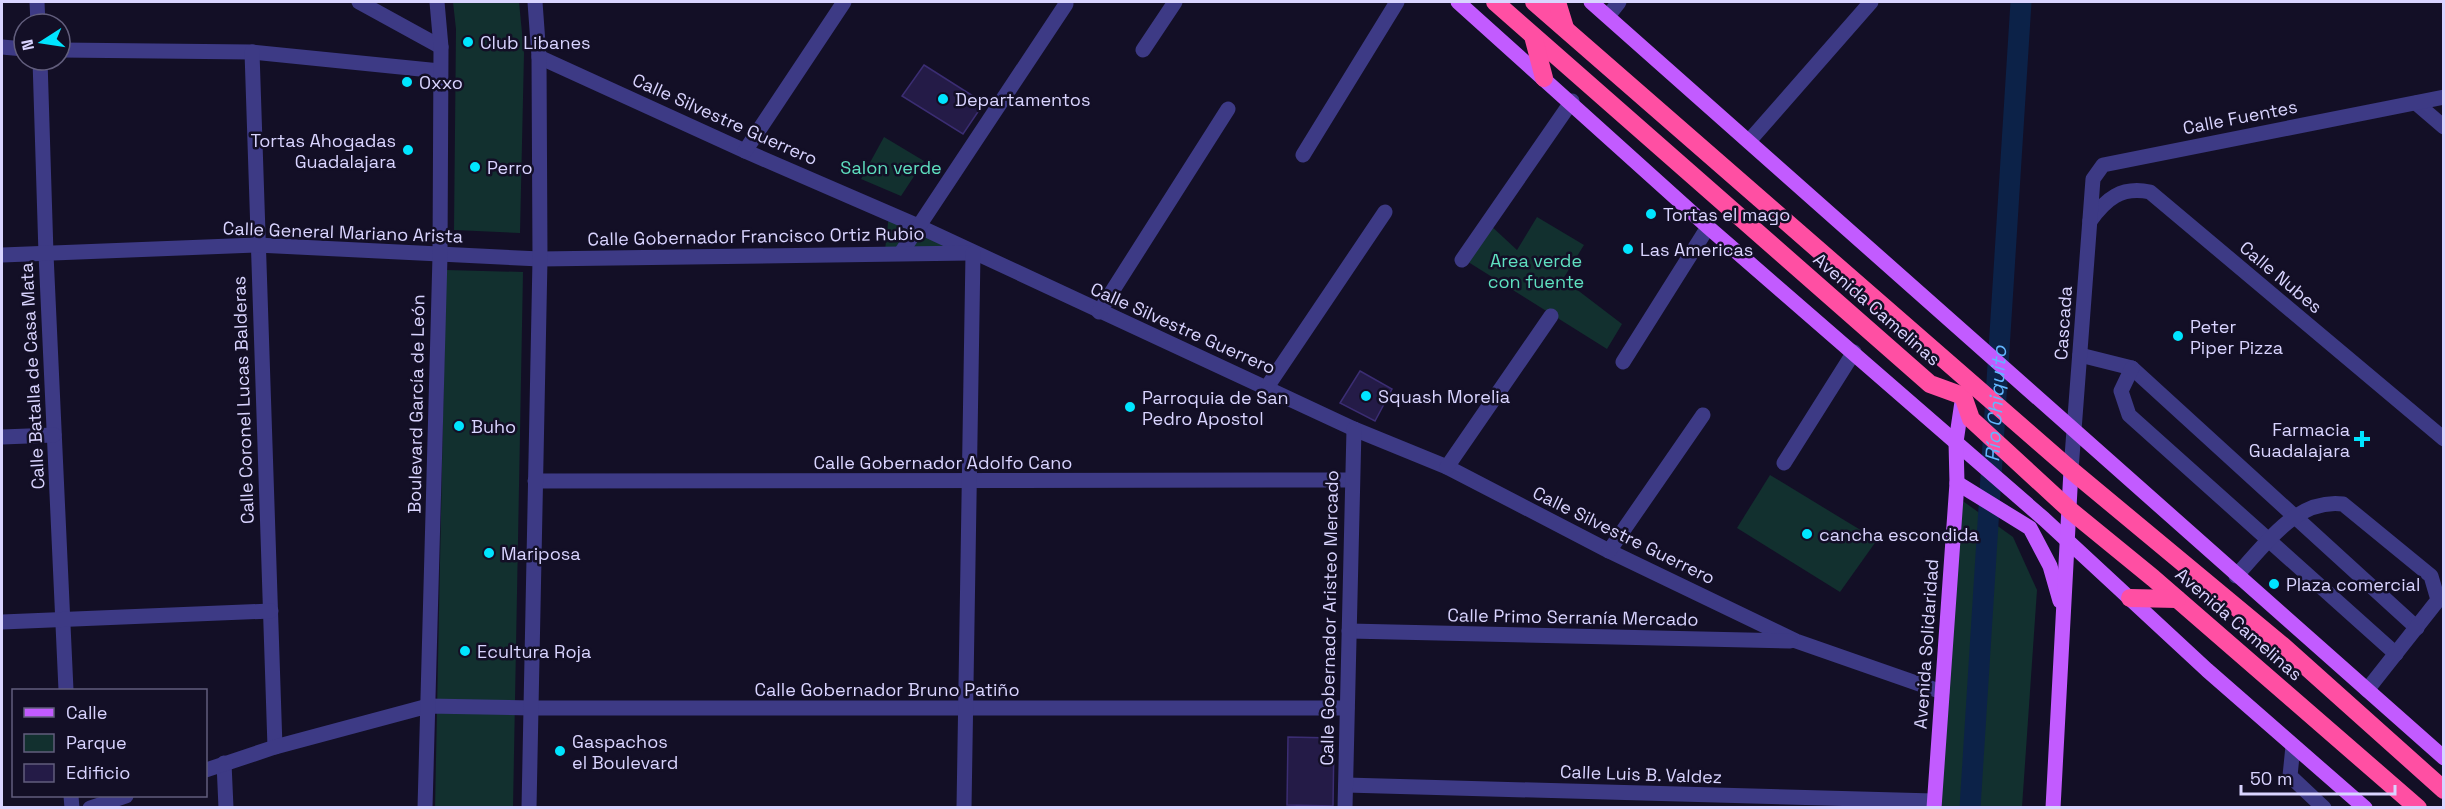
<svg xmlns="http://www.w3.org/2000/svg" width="2445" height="809" font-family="'Space Grotesk',sans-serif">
<rect width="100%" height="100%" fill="#130f26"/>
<!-- green -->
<g fill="#12302f">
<polygon points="453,2 519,2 524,53 520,233 454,230 456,29"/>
<polygon points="884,137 924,161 901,196 861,179"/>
<polygon points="889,214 962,250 885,250"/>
<polygon points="1537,217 1584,245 1563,279 1622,324 1607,349 1465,260 1489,224 1517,250"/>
<polygon points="446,270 523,272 513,807 435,808"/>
<polygon points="1770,475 1877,540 1840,592 1737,528"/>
<polygon points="1953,494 2013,537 2037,590 2022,807 1931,808"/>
</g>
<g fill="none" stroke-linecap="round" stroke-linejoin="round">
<!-- canal -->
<path stroke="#0c2248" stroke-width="21" id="s1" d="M1970 808 2021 2"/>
</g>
<!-- building -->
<g fill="#241b47" stroke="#3b2d73" stroke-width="1.5">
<polygon points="924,65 984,103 963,134 902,96"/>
<polygon points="1360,371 1392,389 1375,421 1340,403"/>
<polygon points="1288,737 1334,738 1333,806 1287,805"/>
</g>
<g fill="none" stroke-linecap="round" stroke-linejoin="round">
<!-- minor -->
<g stroke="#3d3a85" stroke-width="15">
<polyline points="37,2 38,24"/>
<polyline points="359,2 441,47"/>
<polyline points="1608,16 1619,2"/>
<polyline points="2,47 24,49"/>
<polyline points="60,50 252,52 440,71"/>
<polyline points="1143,50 1175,2"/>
<polyline points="252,52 275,747"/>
<polyline points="539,57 745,151 918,226 1354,429 1447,467 1609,551 1796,641 1942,692"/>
<polyline points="40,60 46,254 66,690"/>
<polyline points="2416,103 2444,127"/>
<polyline points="1750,140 1871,2"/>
<polyline points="745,151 844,2"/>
<polyline points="1303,155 1397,2"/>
<path d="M2090 221C2106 199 2121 186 2150 192L2444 439"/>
<polyline points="901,253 1066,4"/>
<polyline points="2,255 257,245 540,259 970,253"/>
<polyline points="1462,260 1572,101"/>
<polyline points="1099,312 1228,109"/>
<polyline points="2080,355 2132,368 2417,628"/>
<polyline points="1623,362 1708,227"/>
<polyline points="2132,368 2121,391 2129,415 2396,654"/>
<polyline points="1267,387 1385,212"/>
<polyline points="2,437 54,435"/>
<polyline points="1784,463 1854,352"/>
<polyline points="1447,467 1551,316"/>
<polyline points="2071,470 2093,179 2103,165 2444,97"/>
<polyline points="535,481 1351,480"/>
<polyline points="1609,551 1703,415"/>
<path d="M2236 576C2265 545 2296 498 2343 504L2431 576 2438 600 2367 690"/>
<polyline points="2,622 271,611"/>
<polyline points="1349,631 1790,641"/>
<polyline points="2293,746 2290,776 2324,808"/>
<polyline points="224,763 226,808"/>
<polyline points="206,770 275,747 428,706 531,708 1347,708"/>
<polyline points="1346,785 1934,801"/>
<polyline points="71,796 72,808"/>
<polyline points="90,808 126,796"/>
<polyline points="425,808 440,256 441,47 437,2"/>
<polyline points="529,808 540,259 539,57 535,2"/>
<polyline points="964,808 973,253"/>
<polyline points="1345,808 1354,429"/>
</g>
<!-- major -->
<g stroke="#c25bff" stroke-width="15">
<polyline points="1458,2 1708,227 2044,519 2207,670 2365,808"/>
<polyline points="1591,2 2444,758"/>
<polyline points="1957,483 2030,528 2050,566 2060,601"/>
<polyline points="1934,808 1957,483 1956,442 1963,395"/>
<polyline points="2053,808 2071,470"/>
</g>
<!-- highway -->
<g stroke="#ff4fa3" stroke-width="18">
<polyline points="1495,2 1930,384 1963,396 1971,419 2071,511 2153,578 2418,808"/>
<polyline points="1534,2 2071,470 2283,646 2444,790"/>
<polyline points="1557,2 1565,28"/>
<polyline points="1533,36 1544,78"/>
<polyline points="2130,598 2177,599"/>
</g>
</g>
<!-- markers -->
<g fill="#00e5ff" stroke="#130f26" stroke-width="2">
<circle cx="468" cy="42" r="6"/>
<circle cx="407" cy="82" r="6"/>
<circle cx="943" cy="99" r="6"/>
<circle cx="408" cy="150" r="6"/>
<circle cx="475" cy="167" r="6"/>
<circle cx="1651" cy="214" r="6"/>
<circle cx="1628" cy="249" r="6"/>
<circle cx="2178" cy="336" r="6"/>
<circle cx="1366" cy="396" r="6"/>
<circle cx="1130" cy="407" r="6"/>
<circle cx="459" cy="426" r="6"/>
<path d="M2359 430h6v6h6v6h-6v6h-6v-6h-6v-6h6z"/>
<circle cx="1807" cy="534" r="6"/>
<circle cx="489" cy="553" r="6"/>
<circle cx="2274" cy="584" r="6"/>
<circle cx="465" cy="651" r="6"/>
<circle cx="560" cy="751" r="6"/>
</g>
<g text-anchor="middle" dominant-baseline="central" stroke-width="5" stroke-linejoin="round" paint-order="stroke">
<!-- poi labels -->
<g font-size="18" fill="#d9d4ff" stroke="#130f26" text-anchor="start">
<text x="480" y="42">Club Libanes</text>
<text x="419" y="82">Oxxo</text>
<text x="955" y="99">Departamentos</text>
<text x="396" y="140" text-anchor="end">Tortas Ahogadas<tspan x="396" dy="21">Guadalajara</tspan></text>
<text x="487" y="167">Perro</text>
<text x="1663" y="214">Tortas el mago</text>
<text x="1640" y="249">Las Americas</text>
<text x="2190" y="326">Peter<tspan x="2190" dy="21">Piper Pizza</tspan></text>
<text x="1378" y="396">Squash Morelia</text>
<text x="1142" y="397">Parroquia de San<tspan x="1142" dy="21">Pedro Apostol</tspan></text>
<text x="471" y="426">Buho</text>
<text x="2350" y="429" text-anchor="end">Farmacia<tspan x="2350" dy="21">Guadalajara</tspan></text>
<text x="1819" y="534">cancha escondida</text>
<text x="501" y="553">Mariposa</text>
<text x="2286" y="584">Plaza comercial</text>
<text x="477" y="651">Ecultura Roja</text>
<text x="572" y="741">Gaspachos<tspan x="572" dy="21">el Boulevard</tspan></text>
</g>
<!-- street labels -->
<g font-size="18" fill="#d9d4ff" stroke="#130f26">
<text transform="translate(2240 117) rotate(-11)">Calle Fuentes</text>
<text transform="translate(725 119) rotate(24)">Calle Silvestre Guerrero</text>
<text transform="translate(343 232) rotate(2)">Calle General Mariano Arista</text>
<text transform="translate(756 236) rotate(-1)">Calle Gobernador Francisco Ortiz Rubio</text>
<text transform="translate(2281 277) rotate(40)">Calle Nubes</text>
<text transform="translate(1877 309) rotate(41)">Avenida Camelinas</text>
<text transform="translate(2063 323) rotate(-86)">Cascada</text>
<text transform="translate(1183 328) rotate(24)">Calle Silvestre Guerrero</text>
<text transform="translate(32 376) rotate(-93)">Calle Batalla de Casa Mata</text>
<text transform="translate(243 400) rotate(-92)">Calle Coronel Lucas Balderas</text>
<text transform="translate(416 404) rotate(-89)">Boulevard García de León</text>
<text x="943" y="462">Calle Gobernador Adolfo Cano</text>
<text transform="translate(1624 535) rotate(26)">Calle Silvestre Guerrero</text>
<text transform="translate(1573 617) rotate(1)">Calle Primo Serranía Mercado</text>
<text transform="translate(1329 618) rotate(-89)">Calle Gobernador Aristeo Mercado</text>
<text transform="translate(2239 624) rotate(41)">Avenida Camelinas</text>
<text transform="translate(1926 644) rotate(-86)">Avenida Solidaridad</text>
<text x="887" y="689">Calle Gobernador Bruno Patiño</text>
<text transform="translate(1641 774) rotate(2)">Calle Luis B. Valdez</text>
</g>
<!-- park labels -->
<g font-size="18" fill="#5fe0c0" stroke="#130f26">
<text x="891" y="167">Salon verde</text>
<text x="1536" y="260">Area verde<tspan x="1536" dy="21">con fuente</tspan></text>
</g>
<!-- water labels -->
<g font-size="20" font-style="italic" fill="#62b6ff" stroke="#130f26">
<text stroke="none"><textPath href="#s1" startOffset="405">Río Chiquito</textPath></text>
</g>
</g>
<!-- border -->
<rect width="2445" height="809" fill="none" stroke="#d9d4ff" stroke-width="6"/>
<!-- legend -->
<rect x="12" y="689" width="195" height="108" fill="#130f26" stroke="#625e7d" stroke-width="1.5"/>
<rect x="24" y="708" width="30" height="9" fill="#c25bff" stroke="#625e7d" stroke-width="1.5"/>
<text x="66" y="719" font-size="18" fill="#d9d4ff">Calle</text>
<rect x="24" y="734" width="30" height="18" fill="#12302f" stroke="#625e7d" stroke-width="1.5"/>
<text x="66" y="749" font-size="18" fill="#d9d4ff">Parque</text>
<rect x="24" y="764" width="30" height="18" fill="#241b47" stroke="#625e7d" stroke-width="1.5"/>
<text x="66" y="779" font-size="18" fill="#d9d4ff">Edificio</text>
<!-- north arrow -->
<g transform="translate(42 42) rotate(258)"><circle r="28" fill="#130f26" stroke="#625e7d" stroke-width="1.5"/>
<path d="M0-4.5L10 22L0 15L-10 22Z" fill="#00e5ff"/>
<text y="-9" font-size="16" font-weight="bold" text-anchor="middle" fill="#d9d4ff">N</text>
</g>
<!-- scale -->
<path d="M2241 785v9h154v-9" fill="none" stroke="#d9d4ff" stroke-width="3"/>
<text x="2250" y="785" font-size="18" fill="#d9d4ff" stroke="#130f26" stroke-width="4.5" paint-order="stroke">50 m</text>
</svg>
